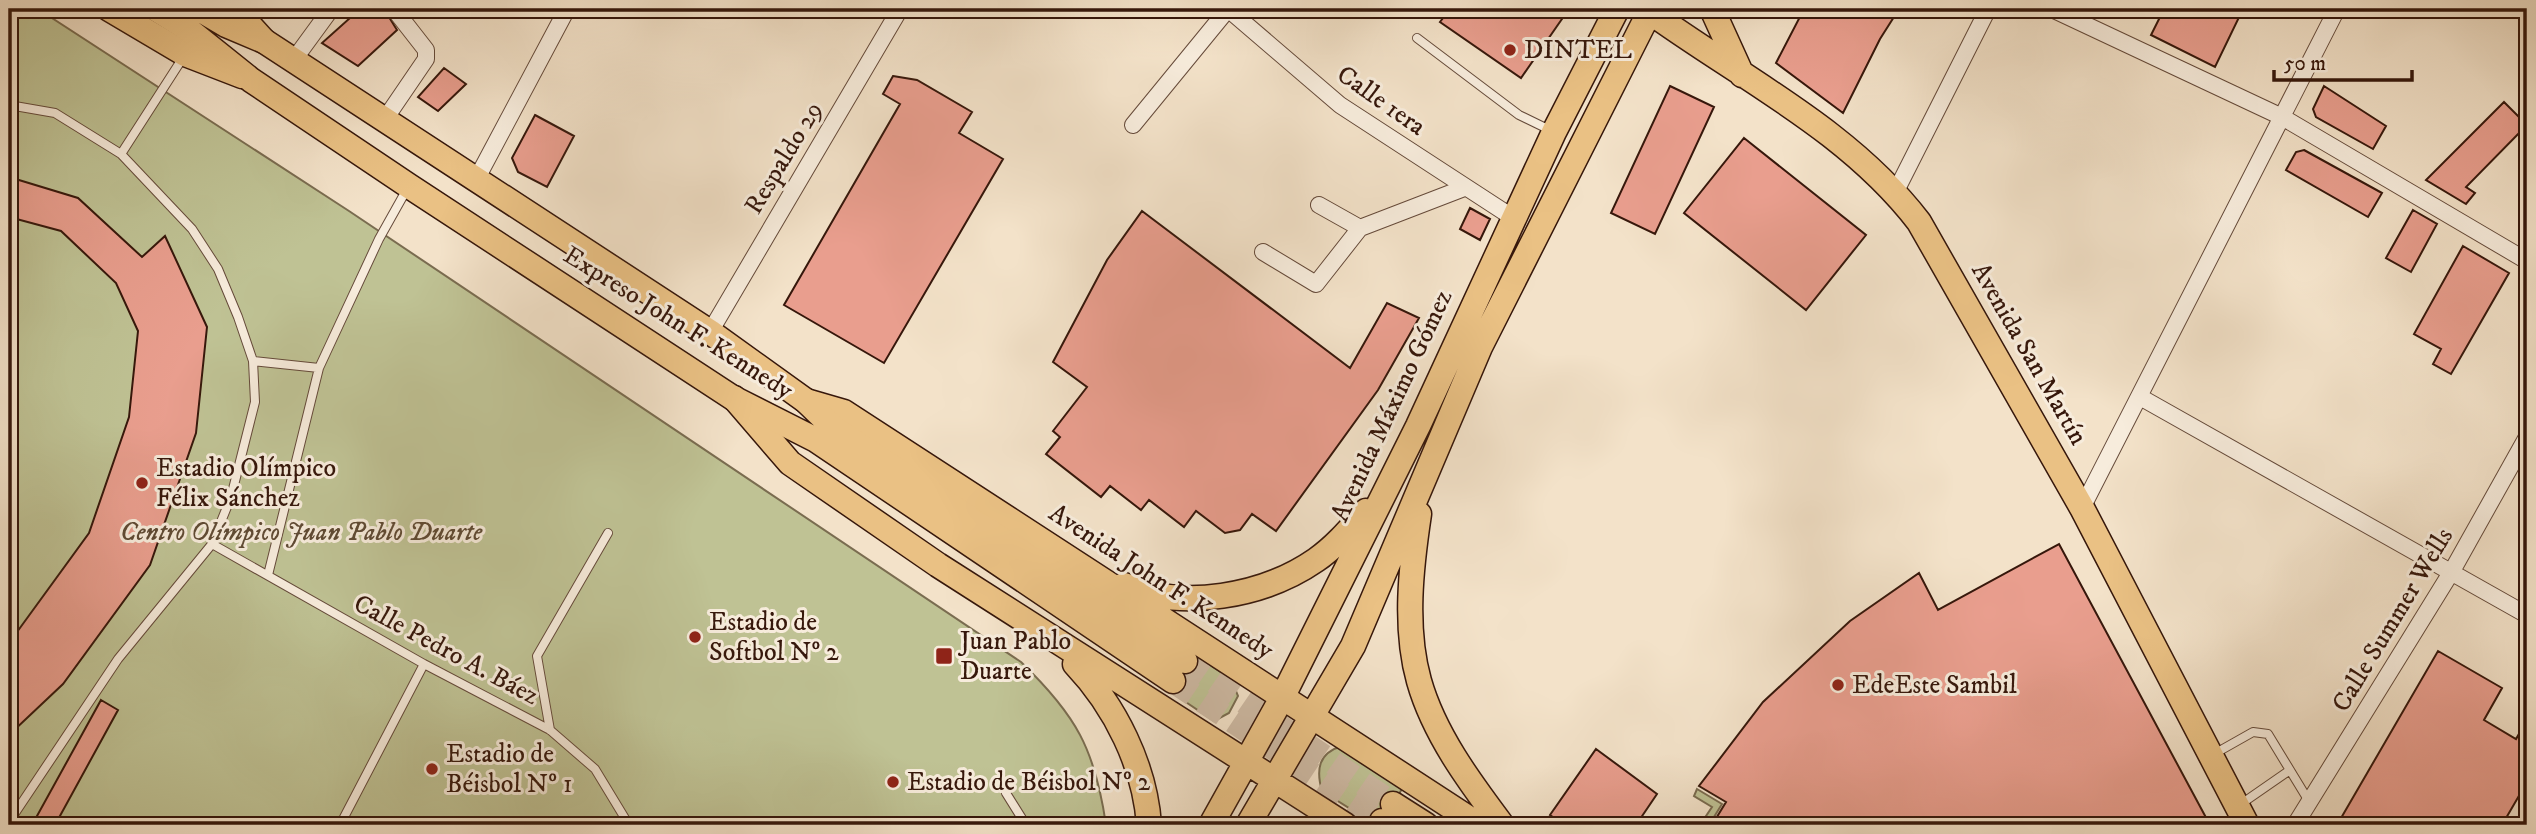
<svg xmlns="http://www.w3.org/2000/svg" width="2536" height="834" font-family="'IM FELL DW Pica',serif">
  <style>
    .green { fill: #bfc294; stroke: #7a6c50; stroke-width: 2 }
    .building { fill: #e99e8e; stroke: #36170b; stroke-width: 2 }
    .lines { fill: none; stroke-linecap: round; stroke-linejoin: round }
    .trunk-tunnel { stroke: #cdb9a3; stroke-width: 24; stroke-dasharray: 24 12; stroke-linecap: butt }
    .service-casing { stroke: #654a3a; stroke-width: 10 }
    .minor-casing { stroke: #654a3a; stroke-width: 18 }
    .primary-casing { stroke: #36170b; stroke-width: 27 }
    .trunk-casing { stroke: #36170b; stroke-width: 27 }
    .service { stroke: #f7ecdc; stroke-width: 8 }
    .minor { stroke: #f7ecdc; stroke-width: 16 }
    .primary { stroke: #eac184; stroke-width: 24 }
    .trunk { stroke: #eac184; stroke-width: 24 }
    .poi-dot { fill: #8f2418; stroke: #f7ecdc; stroke-width: 2.5 }
    .labels { text-anchor: middle; dominant-baseline: central; stroke-width: 6; stroke-linejoin: round; paint-order: stroke }
    .poi-label { font-size: 26px; fill: #36170b; stroke: #f7ecdc; text-anchor: start }
    .street-label { font-size: 26px; fill: #36170b; stroke: #f7ecdc }
    .park-label { font-size: 26px; font-style: italic; fill: #5f4a34; stroke: #f7ecdc }
  </style>
  <rect width="100%" height="100%" fill="#f3e2c9"/>
  <filter id="stains"><feTurbulence type="fractalNoise" baseFrequency=".00286" numOctaves="4"/><feColorMatrix values="0 0 0 0 .2 0 0 0 0 .09 0 0 0 0 .02 0 0 0 .5 -.17"/></filter>
  <radialGradient id="worn" r=".72"><stop offset=".6" stop-color="#630" stop-opacity="0"/><stop offset="1" stop-color="#630" stop-opacity=".3"/></radialGradient>
  <path class="green" d="M 9,9 L 38,9 L 349,211 L 1021,662 C 1076,715 1095,749 1106,825 L 9,825 Z
    M 1195,655 L 1231,679 L 1238,696 L 1229,713 L 1214,721 L 1171,692 Z
    M 1342,746 L 1403,787 L 1381,825 L 1376,825 L 1322,791 C 1316,770 1318,753 1342,746 Z
    M 1697,789 L 1722,804 L 1709,825 L 1700,825 L 1712,807 L 1694,796 Z"/>
  <path class="building" d="M 360,9 L 384,9 L 397,30 L 358,66 L 322,43 Z
    M 1450,9 L 1554,9 L 1564,16 L 1521,78 L 1440,22 Z
    M 1804,9 L 1899,9 L 1880,39 L 1843,113 L 1776,63 Z
    M 2164,9 L 2243,9 L 2215,67 L 2151,35 Z
    M 444,68 L 466,84 L 438,111 L 418,97 Z
    M 893,76 L 917,80 L 972,112 L 959,133 L 1003,159 L 884,363 L 784,305 L 900,104 L 883,94 Z
    M 1670,86 L 1714,107 L 1655,234 L 1611,213 Z
    M 2324,86 L 2386,126 L 2373,149 L 2316,117 L 2313,109 Z
    M 2504,102 L 2527,125 L 2466,187 L 2475,193 L 2466,204 L 2426,180 Z
    M 535,115 L 574,136 L 547,187 L 518,172 L 512,158 Z
    M 1744,138 L 1866,235 L 1806,310 L 1684,213 Z
    M 2304,150 L 2382,193 L 2368,217 L 2286,170 L 2296,152 Z
    M 9,177 L 78,198 L 142,257 L 165,236 L 207,327 L 196,433 L 150,565 L 63,684 L 9,735 L 9,643 L 89,533 L 129,417 L 138,331 L 116,283 L 61,231 L 9,217 Z
    M 1470,208 L 1490,219 L 1480,240 L 1460,229 Z
    M 2413,210 L 2437,224 L 2411,272 L 2386,258 Z
    M 1142,211 L 1350,368 L 1387,303 L 1419,318 L 1378,390 L 1276,531 L 1252,514 L 1240,530 L 1225,533 L 1196,511 L 1184,527 L 1149,500 L 1141,510 L 1110,486 L 1101,497 L 1046,454 L 1060,437 L 1053,431 L 1087,387 L 1053,362 L 1107,260 Z
    M 2463,246 L 2509,273 L 2451,374 L 2433,364 L 2441,349 L 2414,334 Z
    M 2059,544 L 2210,825 L 1712,825 L 1726,802 L 1699,786 L 1763,702 L 1850,621 L 1919,573 L 1938,610 Z
    M 2438,651 L 2502,688 L 2484,720 L 2516,739 L 2527,720 L 2527,782 L 2502,825 L 2337,825 Z
    M 101,700 L 118,710 L 55,825 L 32,825 Z
    M 1596,749 L 1657,794 L 1636,825 L 1564,825 L 1550,815 Z"/>
  <g class="lines">
    <path class="trunk-tunnel" d="M 1185,661 L 1393,804
      M 1173,681 L 1382,821"/>
    <defs>
      <path id="service" d="M 1417,38 L 1519,115 L 1552,131
        M 9,105 L 55,113 L 121,154 L 192,229 L 218,269 L 238,317 L 253,361 L 255,402 L 231,497 L 212,544 L 118,659 L 9,822
        M 121,154 L 184,56
        M 253,361 L 319,368
        M 212,544 L 424,664 L 550,730 L 595,769 L 629,825
        M 268,575 L 319,368 L 379,239 L 407,189
        M 550,730 L 537,656 L 608,533
        M 2214,754 L 2253,732 L 2268,734 L 2310,803
        M 1006,793 L 1026,825
        M 2241,804 L 2290,770
        M 340,825 L 424,664"/>
      <path id="minor" d="M 1228,9 L 1340,105 L 1515,219
        M 2052,9 L 2282,117 L 2527,261
        M 293,61 L 331,9
        M 383,122 L 426,59 L 426,50 L 394,9
        M 1133,125 L 1228,9
        M 476,180 L 567,9
        M 1896,191 L 1988,9
        M 1319,205 L 1360,228
        M 1263,252 L 1316,284 L 1360,228 L 1464,188
        M 710,332 L 900,9
        M 2140,397 L 2527,615
        M 2082,508 L 2337,9
        M 2295,825 L 2452,571 L 2527,437"/>
      <path id="primary" d="M 109,9 L 185,54 L 242,76
        M 230,9 L 243,18 L 264,41
        M 1646,9 C 1739,77 1848,129 1919,222 L 2082,508 L 2247,825
        M 1712,9 L 1742,75
        M 734,398 L 790,463 L 938,565 L 1345,825
        M 806,401 L 844,412 L 1479,825
        M 1419,514 C 1411,567 1404,628 1419,681 C 1434,734 1469,781 1502,825
        M 1124,585 C 1182,611 1264,596 1316,560 C 1335,547 1351,528 1366,511
        M 1075,664 C 1115,706 1145,766 1149,825
        M 1211,825 L 1283,696 L 1418,426 L 1554,132 L 1617,9
        M 1248,825 L 1353,646 L 1480,347 L 1651,9"/>
      <path id="trunk" d="M 156,9 L 185,27 L 251,80 L 409,186 L 733,398 L 816,440 L 1173,681
        M 199,9 L 226,25 L 264,41 L 710,332 L 806,401 L 835,429 L 1185,661
        M 1393,804 L 1426,825
        M 1382,821 L 1388,825"/>
    </defs>
    <use href="#service" class="service-casing"/>
    <use href="#minor" class="minor-casing"/>
    <use href="#primary" class="primary-casing"/>
    <use href="#trunk" class="trunk-casing"/>
    <use href="#service" class="service"/>
    <use href="#minor" class="minor"/>
    <use href="#primary" class="primary"/>
    <use href="#trunk" class="trunk"/>
  </g>
  <g class="poi-dot">
    <circle cx="1510" cy="50" r="7"/>
    <circle cx="142" cy="483" r="7"/>
    <circle cx="695" cy="637" r="7"/>
    <rect x="935" y="647" width="18" height="18" rx="3.5"/>
    <circle cx="1838" cy="685" r="7"/>
    <circle cx="432" cy="769" r="7"/>
    <circle cx="893" cy="782" r="7"/>
  </g>
  <g class="labels">
    <g class="poi-label">
      <text x="1524" y="50">DINTEL</text>
      <text x="156" y="468">Estadio Olímpico<tspan x="156" dy="30">Félix Sánchez</tspan></text>
      <text x="709" y="622">Estadio de<tspan x="709" dy="30">Softbol Nº 2</tspan></text>
      <text x="960" y="641">Juan Pablo<tspan x="960" dy="30">Duarte</tspan></text>
      <text x="1852" y="685">EdeEste Sambil</text>
      <text x="446" y="754">Estadio de<tspan x="446" dy="30">Béisbol Nº 1</tspan></text>
      <text x="907" y="782">Estadio de Béisbol Nº 2</text>
    </g>
    <g class="street-label">
      <text transform="translate(1381 101) rotate(35)">Calle 1era</text>
      <text transform="translate(784 158) rotate(-59)">Respaldo 29</text>
      <text transform="translate(678 323) rotate(32)">Expreso John F. Kennedy</text>
      <text transform="translate(2029 354) rotate(60)">Avenida San Martín</text>
      <text transform="translate(1392 406) rotate(-65)">Avenida Máximo Gómez</text>
      <text transform="translate(1161 582) rotate(33)">Avenida John F. Kennedy</text>
      <text transform="translate(2393 620) rotate(-59)">Calle Summer Wells</text>
      <text transform="translate(446 650) rotate(28)">Calle Pedro A. Báez</text>
    </g>
    <g class="park-label">
      <text x="301" y="532">Centro Olímpico Juan Pablo Duarte</text>
    </g>
  </g>
  <rect width="2536" height="834" fill="none" stroke="#f3e2c9" stroke-width="35"/>
  <rect x="10" y="10" width="2515" height="813" fill="none" stroke="#36170b" stroke-width="3.5"/>
  <rect x="18" y="18" width="2501" height="799" fill="none" stroke="#36170b" stroke-width="2"/>
  <path d="M2274 70v10h138v-10" fill="none" stroke="#36170b" stroke-width="3.5"/>
  <text x="2284" y="70" font-size="21" fill="#36170b" stroke="#f7ecdc" stroke-width="5" paint-order="stroke">50 m</text>
  <rect width="100%" height="100%" filter="url(#stains)"/>
  <rect width="100%" height="100%" fill="url(#worn)"/>
</svg>
